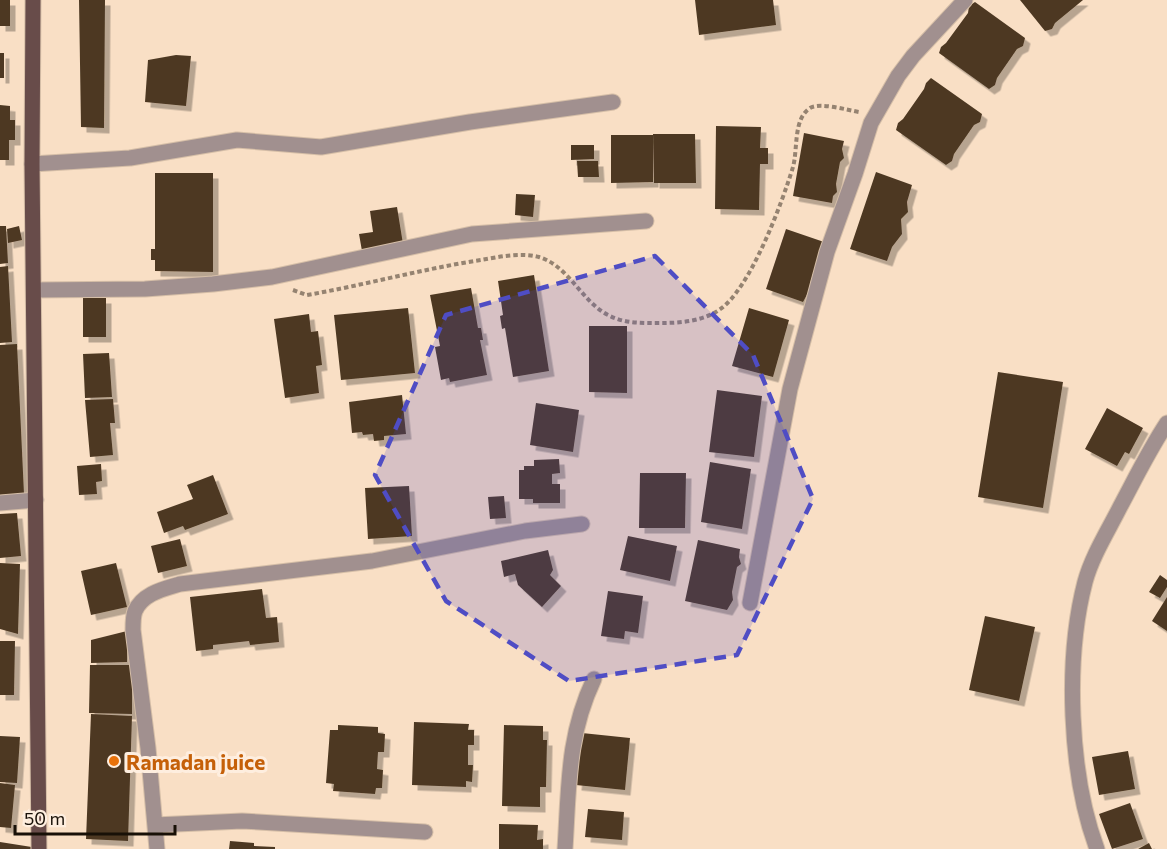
<svg xmlns="http://www.w3.org/2000/svg" width="1167" height="849" font-family="Commissioner,sans-serif">
  <style>
    .building { fill: #4d3923; filter: url(#shadow) }
    .lines { fill: none; stroke-linecap: round; stroke-linejoin: round }
    .minor-casing { stroke: #d5bea7; stroke-width: 17 }
    .major-casing { stroke: #d5bea7; stroke-width: 17 }
    .path { stroke: #958371; stroke-width: 4; stroke-dasharray: 4.5 3; stroke-linecap: butt }
    .minor { stroke: #a1908f; stroke-width: 15 }
    .major { stroke: #684c4a; stroke-width: 15 }
    .marked { fill: #4f4dc4; fill-opacity: 0.2; stroke: #4f4dc4; stroke-width: 4.5; stroke-dasharray: 12 8; stroke-linejoin: round }
    .food-dot { fill: #e8710a; stroke: #feeedf; stroke-width: 2 }
    .labels { text-anchor: middle; dominant-baseline: central; stroke-width: 6; stroke-linejoin: round; paint-order: stroke }
    .food-label { font-size: 21px; font-weight: bold; fill: #c56008; stroke: #feeedf; text-anchor: start }
  </style>
  <defs>
    <filter id="shadow"><feDropShadow dx="5.5" dy="5.5" stdDeviation="0" flood-color="#0004"/></filter>
  </defs>
  <rect width="100%" height="100%" fill="#f9dfc5"/>
  <path class="building" d="M 0,0 L 10,0 L 10,26 L 0,26 Z
    M 79,0 L 105,0 L 104,128 L 81,127 Z
    M 695,0 L 773,0 L 776,25 L 699,35 Z
    M 1020,0 L 1083,0 L 1055,23 L 1052,29 L 1045,31 Z
    M 975,2 L 1025,38 L 1023,46 L 1017,49 L 997,78 L 995,85 L 989,89 L 939,53 L 941,47 L 946,43 L 968,13 L 969,6 Z
    M 0,53 L 4,53 L 4,78 L 0,78 Z
    M 176,55 L 191,56 L 186,106 L 145,102 L 148,60 Z
    M 931,78 L 982,114 L 980,122 L 974,125 L 954,154 L 952,161 L 946,165 L 896,130 L 898,123 L 903,119 L 924,89 L 926,83 Z
    M 0,105 L 10,106 L 10,120 L 15,120 L 15,140 L 9,140 L 9,160 L 0,160 Z
    M 716,126 L 761,127 L 760,148 L 768,148 L 768,164 L 760,164 L 759,210 L 715,209 Z
    M 804,133 L 844,141 L 842,149 L 844,158 L 840,162 L 836,184 L 837,192 L 833,196 L 832,203 L 793,196 Z
    M 653,134 L 695,134 L 696,183 L 654,183 Z
    M 611,135 L 653,135 L 653,182 L 611,183 Z
    M 571,145 L 594,145 L 594,159 L 571,160 Z
    M 577,161 L 598,161 L 599,177 L 578,177 Z
    M 876,172 L 912,185 L 907,202 L 908,212 L 901,219 L 902,234 L 892,247 L 887,261 L 850,249 Z
    M 155,173 L 213,173 L 213,272 L 155,271 L 155,260 L 151,260 L 151,249 L 155,249 Z
    M 516,194 L 535,195 L 533,217 L 515,215 Z
    M 397,207 L 403,244 L 362,251 L 359,234 L 373,232 L 370,211 Z
    M 0,226 L 6,226 L 8,263 L 0,264 Z
    M 19,226 L 22,240 L 8,243 L 7,229 Z
    M 786,229 L 824,242 L 810,283 L 811,287 L 803,302 L 766,289 Z
    M 8,266 L 12,342 L 0,343 L 0,267 Z
    M 534,275 L 549,371 L 513,377 L 505,328 L 502,329 L 500,316 L 503,315 L 498,281 Z
    M 471,288 L 478,328 L 481,328 L 483,340 L 480,340 L 487,375 L 450,382 L 449,378 L 441,380 L 435,347 L 440,346 L 430,295 Z
    M 83,298 L 106,298 L 106,337 L 83,337 Z
    M 408,308 L 415,373 L 341,380 L 334,315 Z
    M 749,308 L 789,320 L 773,377 L 732,366 Z
    M 309,314 L 311,332 L 318,331 L 322,365 L 316,366 L 319,393 L 285,398 L 274,319 Z
    M 589,326 L 627,326 L 627,393 L 589,392 Z
    M 17,344 L 24,494 L 0,495 L 0,345 Z
    M 109,353 L 112,397 L 85,398 L 83,354 Z
    M 998,372 L 1063,382 L 1043,508 L 978,497 Z
    M 717,390 L 762,396 L 754,457 L 709,452 Z
    M 402,395 L 406,434 L 384,436 L 384,440 L 374,441 L 373,434 L 363,435 L 362,432 L 352,433 L 349,402 Z
    M 113,399 L 115,423 L 110,423 L 113,455 L 90,457 L 85,400 Z
    M 536,403 L 579,410 L 573,452 L 530,445 Z
    M 1107,408 L 1143,428 L 1129,454 L 1125,452 L 1117,466 L 1085,449 Z
    M 559,459 L 560,473 L 552,474 L 552,484 L 560,484 L 560,503 L 533,503 L 533,499 L 519,499 L 519,470 L 524,470 L 524,466 L 534,466 L 534,460 Z
    M 710,462 L 751,469 L 742,529 L 701,522 Z
    M 101,464 L 102,481 L 96,482 L 97,494 L 79,495 L 77,466 Z
    M 640,473 L 686,473 L 685,528 L 639,528 Z
    M 213,475 L 228,514 L 185,530 L 183,526 L 164,533 L 157,512 L 193,499 L 187,485 Z
    M 409,486 L 412,536 L 368,539 L 365,488 Z
    M 504,496 L 506,518 L 490,519 L 488,497 Z
    M 17,513 L 21,556 L 0,558 L 0,514 Z
    M 628,536 L 677,546 L 670,581 L 620,570 Z
    M 180,539 L 187,566 L 158,573 L 151,546 Z
    M 698,540 L 740,549 L 739,557 L 741,564 L 737,567 L 732,592 L 733,600 L 727,610 L 685,601 Z
    M 548,550 L 553,570 L 550,575 L 561,586 L 542,607 L 518,585 L 515,574 L 504,577 L 501,561 Z
    M 0,563 L 20,564 L 18,634 L 0,629 Z
    M 116,563 L 127,607 L 91,615 L 81,571 Z
    M 1160,575 L 1167,580 L 1167,587 L 1160,598 L 1149,592 Z
    M 262,589 L 266,618 L 277,617 L 279,642 L 250,645 L 249,641 L 213,645 L 213,649 L 196,651 L 190,597 Z
    M 608,591 L 643,596 L 638,633 L 625,631 L 624,639 L 601,636 Z
    M 1167,597 L 1167,631 L 1152,621 Z
    M 985,616 L 1035,627 L 1019,701 L 969,690 Z
    M 127,631 L 127,662 L 91,663 L 91,640 Z
    M 0,641 L 15,641 L 14,695 L 0,695 Z
    M 90,665 L 132,665 L 132,714 L 89,713 Z
    M 91,714 L 132,716 L 128,841 L 86,839 Z
    M 414,722 L 469,724 L 468,730 L 474,730 L 474,745 L 468,745 L 468,765 L 473,765 L 472,782 L 466,781 L 466,787 L 412,785 Z
    M 338,725 L 378,727 L 378,733 L 385,734 L 384,752 L 378,752 L 377,769 L 383,770 L 382,788 L 376,788 L 375,794 L 333,791 L 334,784 L 326,783 L 330,730 L 338,730 Z
    M 504,725 L 543,726 L 543,740 L 547,740 L 546,787 L 540,787 L 540,807 L 502,806 Z
    M 582,733 L 630,738 L 625,790 L 576,785 Z
    M 0,736 L 20,737 L 17,783 L 0,782 Z
    M 1128,751 L 1135,789 L 1099,795 L 1092,757 Z
    M 0,783 L 15,785 L 11,828 L 0,827 Z
    M 1130,803 L 1143,839 L 1112,849 L 1099,814 Z
    M 588,809 L 624,812 L 622,840 L 585,837 Z
    M 499,824 L 538,825 L 537,840 L 543,839 L 543,849 L 499,849 Z
    M 230,841 L 254,843 L 254,846 L 275,847 L 275,849 L 229,849 Z
    M 0,842 L 38,848 L 38,849 L 0,849 Z
    M 1149,843 L 1152,849 L 1138,849 Z"/>
  <g class="lines">
    <defs>
      <path id="minor" d="M 32,164 L 130,158 L 237,140 L 321,147 L 470,122 L 613,102
        M 34,290 L 145,289 L 213,284 L 272,277 L 472,234 L 646,221
        M 0,503 L 36,500
        M 750,603 L 790,389 L 827,252 L 855,174 L 871,123 L 898,76 L 913,56 L 965,0
        M 155,825 L 242,821 L 425,832
        M 157,849 L 148,748 L 133,630 C 133,624 133,616 135,611 C 143,593 164,589 180,584 L 372,561 L 525,531 L 582,524
        M 565,849 C 569,787 567,736 594,679
        M 1097,849 C 1069,774 1065,659 1085,582 C 1092,556 1108,531 1120,507 C 1135,479 1149,450 1167,423"/>
      <path id="major" d="M 33,0 L 32,164 L 39,849"/>
    </defs>
    <use href="#minor" class="minor-casing"/>
    <use href="#major" class="major-casing"/>
    <path class="path" d="M 293,290 L 307,295 C 365,285 422,269 481,260 C 499,257 520,252 539,257 C 569,266 582,302 608,315 C 625,324 643,323 662,323 C 680,323 703,321 719,310 C 750,290 782,203 793,167 C 798,149 793,119 810,108 C 820,102 847,110 859,112"/>
    <use href="#minor" class="minor"/>
    <use href="#major" class="major"/>
  </g>
  <path class="marked" d="M 655,256 L 753,355 L 813,499 L 737,655 L 569,681 L 446,601 L 375,475 L 446,315 Z"/>
  <circle class="food-dot" cx="114" cy="761" r="6"/>
  <g class="labels">
    <g class="food-label">
      <text x="126" y="761">Ramadan juice</text>
    </g>
  </g>
  <path d="M15 825v9h160v-9" fill="none" stroke="#181007" stroke-width="3"/>
  <text x="24" y="825" font-size="18" fill="#181007" stroke="#feeedf" stroke-width="4.5" paint-order="stroke">50 m</text>
</svg>
